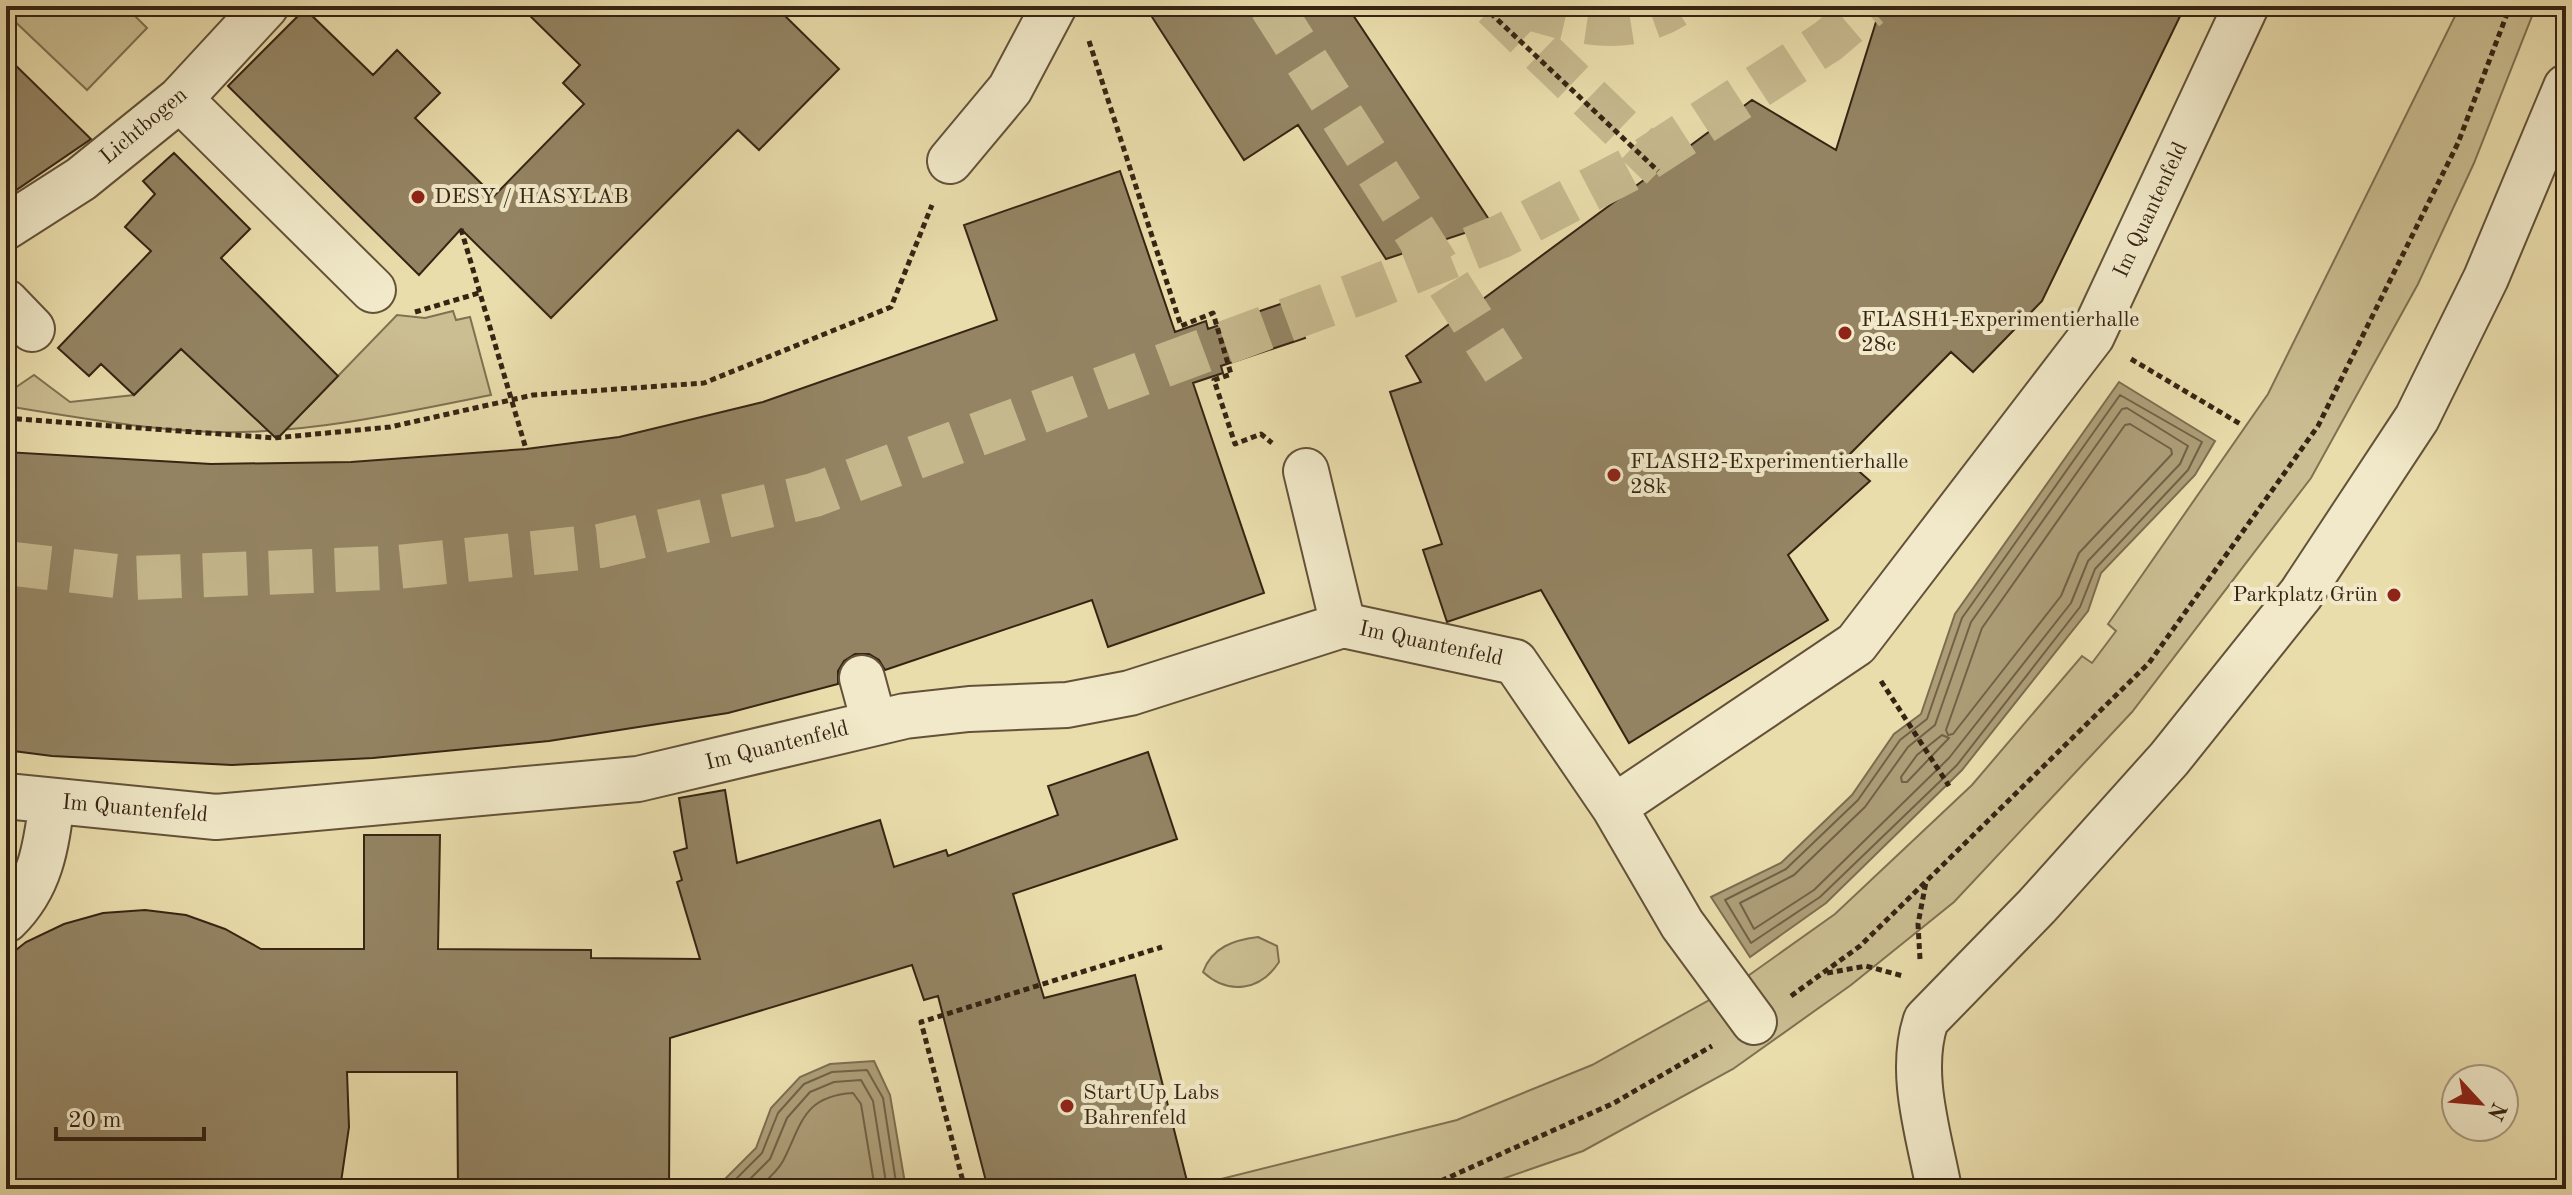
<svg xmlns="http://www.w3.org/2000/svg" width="2572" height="1195" font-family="'Old Standard TT',serif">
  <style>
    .green { fill: #cbbe92; stroke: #807152; stroke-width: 2 }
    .water { fill: #ad9e78; stroke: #7d6d50; stroke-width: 2 }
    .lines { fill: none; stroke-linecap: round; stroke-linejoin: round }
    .shore { stroke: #726146; stroke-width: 2 }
    .building { fill: #948463; stroke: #362413; stroke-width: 2 }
    .minor-tunnel { stroke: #c6b88d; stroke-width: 44; stroke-dasharray: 44 22; stroke-linecap: butt }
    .minor-casing { stroke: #635239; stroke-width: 48 }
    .path { stroke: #362413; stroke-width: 5; stroke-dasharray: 6 4; stroke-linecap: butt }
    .minor { stroke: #f1e9c9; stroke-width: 44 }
    .path-bridge { stroke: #362413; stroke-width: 5; stroke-dasharray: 6 4; stroke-linecap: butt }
    .poi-dot { fill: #8f2418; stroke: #f1e9c9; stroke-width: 3 }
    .labels { text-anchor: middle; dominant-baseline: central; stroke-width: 8; stroke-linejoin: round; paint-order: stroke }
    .street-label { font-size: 22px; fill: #362413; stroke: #f1e9c9 }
    .poi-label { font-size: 22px; fill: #362413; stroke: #f1e9c9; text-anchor: start }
  </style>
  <rect width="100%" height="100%" fill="#eaddac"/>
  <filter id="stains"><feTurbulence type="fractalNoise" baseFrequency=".0025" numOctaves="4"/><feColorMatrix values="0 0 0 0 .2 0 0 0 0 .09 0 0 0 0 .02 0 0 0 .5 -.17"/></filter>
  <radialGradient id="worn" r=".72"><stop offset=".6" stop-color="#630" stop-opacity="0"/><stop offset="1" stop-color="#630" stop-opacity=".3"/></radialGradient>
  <path class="green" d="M 6,6 L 125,6 L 147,28 L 87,90 L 6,13 Z
    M 2465,6 L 2536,6 L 2474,163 L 2418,284 L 2311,478 L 2132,712 L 1954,902 L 1851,985 L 1733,1069 L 1583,1151 L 1473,1189 L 1210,1189 L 1209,1182 L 1457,1120 L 1592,1065 L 1731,988 L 1835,914 L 1972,785 L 2082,656 L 2092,663 L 2116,631 L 2108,624 L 2268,394 L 2456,14 Z
    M 453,311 L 456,320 L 470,317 L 491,395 C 409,411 327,430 243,432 C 170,434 79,418 6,406 L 6,394 L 34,375 L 70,402 L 134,395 L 181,349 L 307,408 L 397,315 L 425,318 Z
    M 1258,937 L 1277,946 L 1279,962 C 1261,990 1229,996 1203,972 C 1212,947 1234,940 1258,937 Z"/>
  <path class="water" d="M 2119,382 L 2215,441 L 2195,475 L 2101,573 L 2088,611 L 1962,770 L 1826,903 L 1750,957 L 1711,897 L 1781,863 L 1852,795 L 1894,734 L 1921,714 L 1955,614 Z
    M 874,1061 L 890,1095 L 906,1189 L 715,1189 L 756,1148 L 771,1108 L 800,1077 L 830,1064 Z"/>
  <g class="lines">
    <path class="shore" d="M 2120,395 L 2202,442 L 2188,470 L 2095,569 L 2080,607 L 1957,765 L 1820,897 L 1751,943 L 1725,900 L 1786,869 L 1858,800 L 1900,740 L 1927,719 L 1962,618 Z
      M 2127,408 L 2188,446 L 2180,464 L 2088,561 L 2071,603 L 1949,758 L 1814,890 L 1754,929 L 1740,903 L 1794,875 L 1865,807 L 1908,747 L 1935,725 L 1971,622 L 2122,409 Z
      M 2130,424 L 2171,449 L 2172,454 L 2079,553 L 2061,596 L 1953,734 L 1948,735 L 1946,730 L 1982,628 L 2125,425 Z
      M 1942,735 L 1949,738 L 1907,782 L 1902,782 L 1901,777 L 1917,755 Z
      M 726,1189 L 762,1153 L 778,1113 L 804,1084 L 832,1072 L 867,1070 L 883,1098 L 897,1189
      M 740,1189 L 770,1159 L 787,1118 L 810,1092 L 834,1082 L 861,1080 L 873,1101 L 887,1189
      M 757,1189 C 766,1181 777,1172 783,1161 C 802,1124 803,1096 853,1093 L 861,1104 L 875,1189"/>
  </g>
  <path class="building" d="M 520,6 L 775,6 L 839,69 L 759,150 L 738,130 L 551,318 L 461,229 L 419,275 L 228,86 L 305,9 L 373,75 L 397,50 L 440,93 L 415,118 L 494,196 L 584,104 L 563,83 L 580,65 Z
    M 1145,6 L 1347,6 L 1492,224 L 1386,259 L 1298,125 L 1244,160 Z
    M 1881,6 L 2185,6 L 2042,301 L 1973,372 L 1951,352 L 1845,459 L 1870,481 L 1788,555 L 1828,620 L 1629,743 L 1541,590 L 1447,622 L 1423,550 L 1442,544 L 1390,392 L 1421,382 L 1406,356 L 1752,100 L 1836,150 Z
    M 6,56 L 91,139 L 6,197 Z
    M 174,153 L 250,229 L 221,258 L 338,376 L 277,439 L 181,349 L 134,395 L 101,364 L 89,376 L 58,348 L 151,251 L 125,227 L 155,194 L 143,181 Z
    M 1120,171 L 1175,332 L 1206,321 L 1208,329 L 1292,300 L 1305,338 L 1221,366 L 1223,373 L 1193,383 L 1264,593 L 1108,647 L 1092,600 L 885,670 L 879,660 L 869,654 L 855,654 L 844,661 L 838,671 L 838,684 L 728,713 L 549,741 L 373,758 L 232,765 L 52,756 L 6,750 L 6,452 L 211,464 L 351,462 L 526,449 L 619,437 L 763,402 L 997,320 L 964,225 Z
    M 1148,752 L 1177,839 L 1013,894 L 1044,998 L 1135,975 L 1189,1189 L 988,1189 L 938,996 L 924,1000 L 912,965 L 670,1038 L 669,1189 L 458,1189 L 457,1072 L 347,1072 L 349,1127 L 340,1189 L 6,1189 L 6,958 L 26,942 L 64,924 L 103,913 L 145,910 L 186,915 L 225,929 L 261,949 L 364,949 L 364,835 L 440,835 L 438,949 L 591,950 L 591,958 L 700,959 L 677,882 L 682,880 L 674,852 L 687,848 L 679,798 L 725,790 L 737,863 L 880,820 L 894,867 L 946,850 L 948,856 L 1058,815 L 1048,786 Z"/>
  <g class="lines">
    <path class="minor-tunnel" d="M 1271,6 L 1504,370
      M 1494,6 L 1662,168
      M 1523,6 C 1575,22 1625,37 1675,6
      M 6,563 L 133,578 L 388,568 L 600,546 L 814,495 L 1365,291 L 1502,236 L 1634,167 L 1828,41 L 1869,6"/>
    <defs>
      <path id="minor" d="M 180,99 L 373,290
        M 950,161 L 1010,89 L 1054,6
        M 6,227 L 81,179 L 180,99 L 266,6
        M 6,302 L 32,329
        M 1306,471 L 1343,625
        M 862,678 L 874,722
        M 6,796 L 216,817 L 638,779 L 905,716 L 969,709 L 1067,705 L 1130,693 L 1343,625 L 1515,662 L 1614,807 L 1856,644 L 2092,336 L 2246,6
        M 1614,807 L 1682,924 L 1754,1022
        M 6,920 C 41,886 46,847 52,801
        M 1939,1189 C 1929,1135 1908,1073 1926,1020 L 2037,906 L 2169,759 L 2301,594 L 2417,418 L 2486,278 L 2566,87"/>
    </defs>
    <use href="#minor" class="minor-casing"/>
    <path class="path" d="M 1483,6 L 1658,171
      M 1089,41 L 1181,326 L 1213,313 L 1231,374 L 1214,380 L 1235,444 L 1261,434 L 1272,443
      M 415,312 L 479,293
      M 2131,359 L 2242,425
      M 6,418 L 274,438 L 390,427 L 533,395 L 704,383 L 891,307 L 932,205
      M 1881,681 L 1949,786
      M 1920,959 L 1918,924 L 1926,882
      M 1827,973 L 1866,966 L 1903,976
      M 1791,996 L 1860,946 L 2149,663 L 2318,426 L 2458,143 L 2510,6
      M 965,1189 L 921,1022 L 1162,947
      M 1423,1189 L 1614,1103 L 1712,1046"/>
    <use href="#minor" class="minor"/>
    <path class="path-bridge" d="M 461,229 L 526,449"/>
  </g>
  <g class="poi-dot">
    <circle cx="418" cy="197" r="8"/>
    <circle cx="1845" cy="333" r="8"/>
    <circle cx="1614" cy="475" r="8"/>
    <circle cx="2394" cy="595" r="8"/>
    <circle cx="1067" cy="1106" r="8"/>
  </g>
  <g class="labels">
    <g class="street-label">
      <text transform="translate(144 126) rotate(-40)">Lichtbogen</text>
      <text transform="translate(2151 210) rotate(-65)">Im Quantenfeld</text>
      <text transform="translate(1431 644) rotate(12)">Im Quantenfeld</text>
      <text transform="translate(777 746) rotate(-14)">Im Quantenfeld</text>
      <text transform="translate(135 809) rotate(5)">Im Quantenfeld</text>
    </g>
    <g class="poi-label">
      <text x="434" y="197">DESY / HASYLAB</text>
      <text x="1861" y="320">FLASH1-Experimentierhalle<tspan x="1861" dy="25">28c</tspan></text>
      <text x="1630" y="462">FLASH2-Experimentierhalle<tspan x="1630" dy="25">28k</tspan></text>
      <text x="2378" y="595" text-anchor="end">Parkplatz Grün</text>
      <text x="1083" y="1093">Start Up Labs<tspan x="1083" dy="25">Bahrenfeld</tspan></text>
    </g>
  </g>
  <rect width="2572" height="1195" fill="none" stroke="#eaddac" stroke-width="32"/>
  <rect x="8" y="8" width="2556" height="1179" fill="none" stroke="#362413" stroke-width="4"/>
  <rect x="16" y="16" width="2540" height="1163" fill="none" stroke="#362413" stroke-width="2"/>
  <g transform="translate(2480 1103) rotate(116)"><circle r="38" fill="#f1e9c9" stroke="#a69a80" stroke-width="2"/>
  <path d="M0-6L14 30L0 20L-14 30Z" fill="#8f2418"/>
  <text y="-12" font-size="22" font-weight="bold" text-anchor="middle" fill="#362413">N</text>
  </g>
  <path d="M56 1127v12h148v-12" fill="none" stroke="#362413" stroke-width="4"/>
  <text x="68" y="1127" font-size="24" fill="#362413" stroke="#f1e9c9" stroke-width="6" paint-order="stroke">20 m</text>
  <rect width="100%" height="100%" filter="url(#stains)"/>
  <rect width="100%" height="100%" fill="url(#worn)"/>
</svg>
